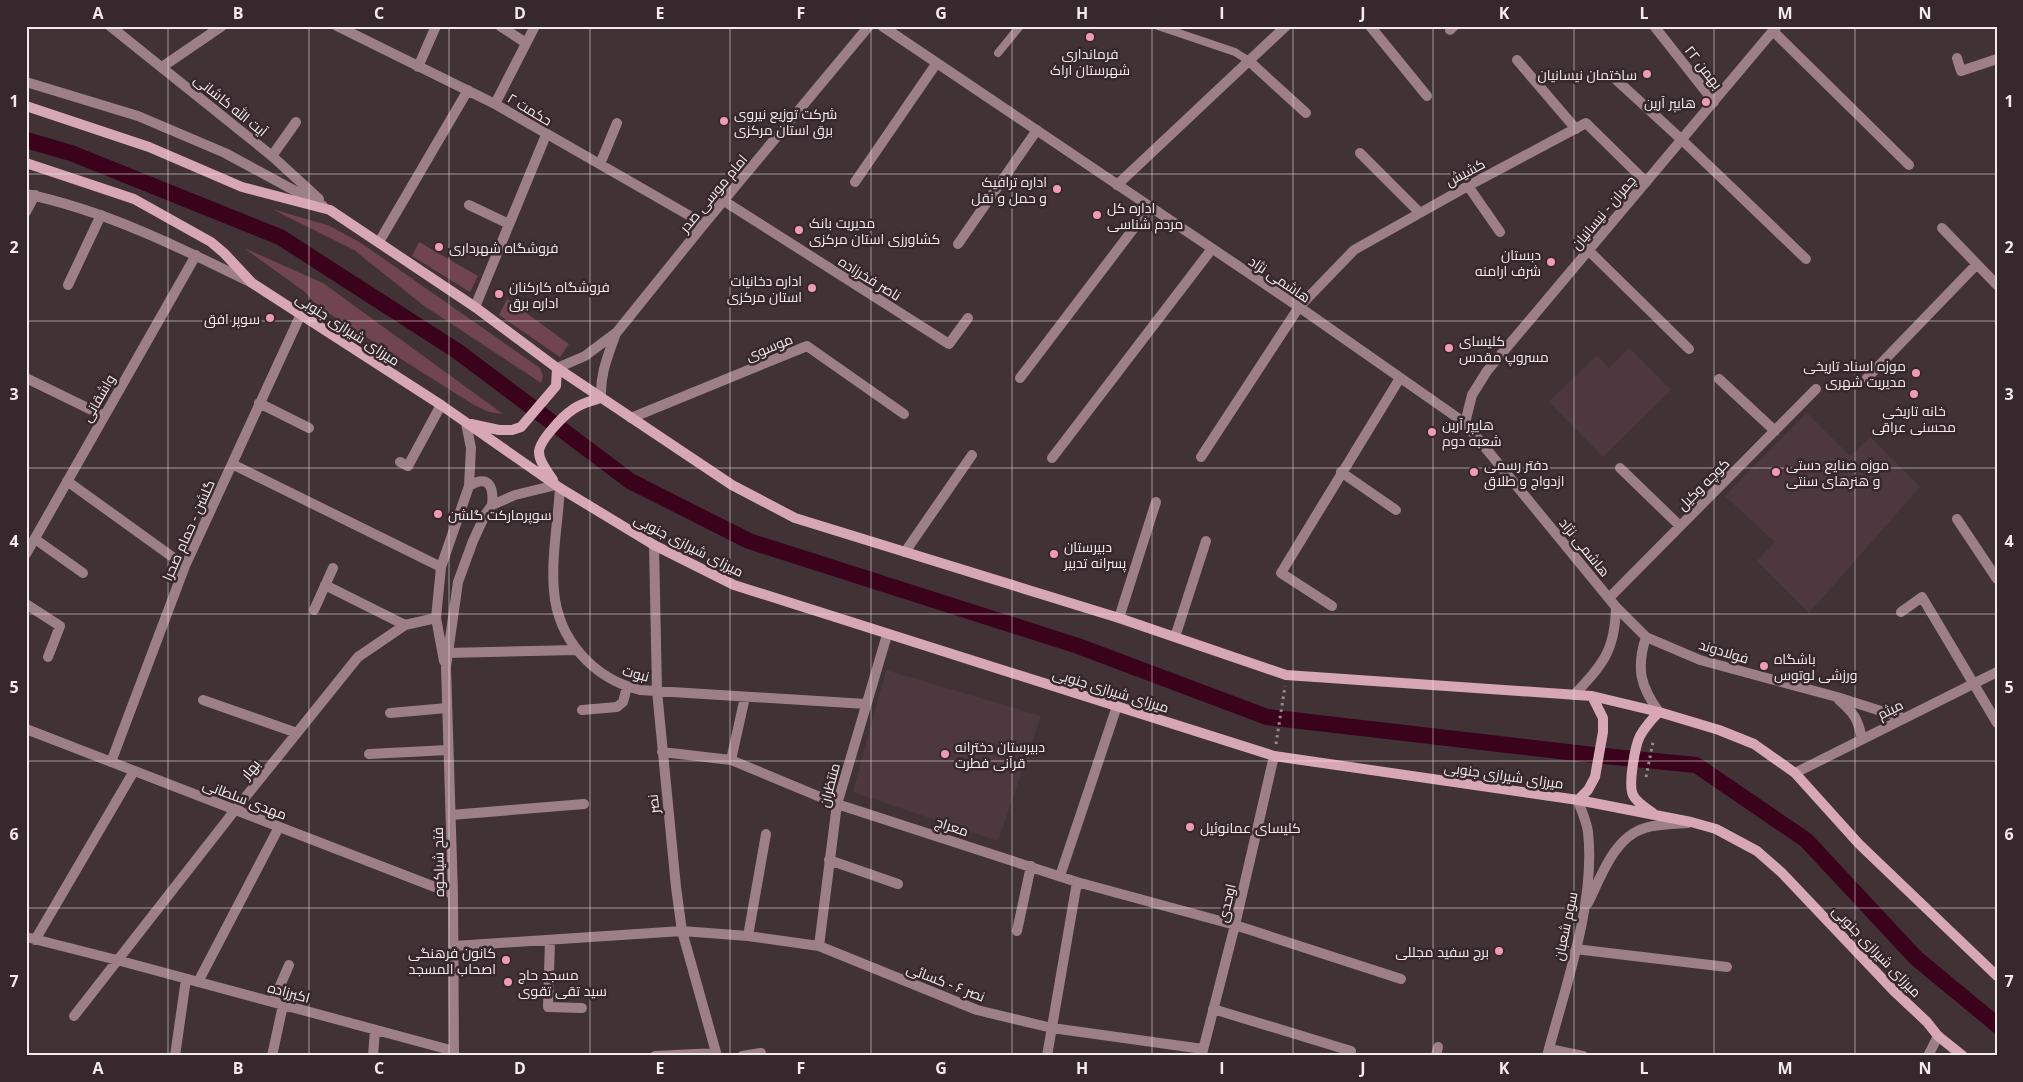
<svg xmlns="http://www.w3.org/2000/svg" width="2023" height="1082" font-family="'Open Sans',Cairo,sans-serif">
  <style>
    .built { fill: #4e383f }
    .green { fill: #714452 }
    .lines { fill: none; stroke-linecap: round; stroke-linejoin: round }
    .canal { stroke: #3a031b; stroke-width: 16 }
    .path { stroke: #978b8e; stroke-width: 3; stroke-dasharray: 2.5 4; stroke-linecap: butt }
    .service { stroke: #9d7f88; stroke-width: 8 }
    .minor { stroke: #9d7f88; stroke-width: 10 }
    .tertiary { stroke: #9d7f88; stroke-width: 10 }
    .secondary { stroke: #d7a7b5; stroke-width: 10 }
    .grid { fill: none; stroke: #f4ebed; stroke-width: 1; stroke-opacity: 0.55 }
    .poi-dot { fill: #f09ab5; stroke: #36282c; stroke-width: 2 }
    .labels { text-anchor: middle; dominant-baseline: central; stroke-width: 5; stroke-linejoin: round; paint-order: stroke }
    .poi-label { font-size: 14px; fill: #f4ebed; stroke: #36282c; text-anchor: start }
    .street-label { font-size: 14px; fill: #f4ebed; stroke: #36282c }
    .neatline { fill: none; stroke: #f4ebed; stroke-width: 2 }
    .grid-label { font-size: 16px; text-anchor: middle; font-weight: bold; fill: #f4ebed }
  </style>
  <rect width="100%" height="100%" fill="#413236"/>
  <path class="built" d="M 1629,348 L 1671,390 L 1603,457 L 1549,402 L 1597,355 L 1609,368 Z
    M 1807,413 L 1850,456 L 1870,437 L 1920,487 L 1809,613 L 1757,561 L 1775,542 L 1725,496 Z
    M 886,670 L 1041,716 L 998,841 L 853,792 Z"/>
  <path class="green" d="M 272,209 L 330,226 L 361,243 L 540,368 L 543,376 L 541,383 L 423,305 L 354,250 Z
    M 419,242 L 478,276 L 470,292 L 412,256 Z
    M 244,248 L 323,283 L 503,414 L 489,412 L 474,405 L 317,306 L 305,292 Z
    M 507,299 L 569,344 L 560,357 L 499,315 Z"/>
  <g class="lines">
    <path class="canal" d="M 26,140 L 71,153 L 280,237 L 457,351 L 630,481 L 749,541 L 1078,646 L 1267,717 L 1594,755 L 1696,765 L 1806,840 L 1916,958 L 1997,1025"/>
    <path class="path" d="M 1276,744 L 1285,686
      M 1646,777 L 1653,742"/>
    <path class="service" d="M 1158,26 L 1235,52 L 1249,61
      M 998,53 L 1020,26"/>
    <path class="minor" d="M 337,26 L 495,104 L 704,224
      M 500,26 L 526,43
      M 1370,26 L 1427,96
      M 1450,30 L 1454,26
      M 1774,32 L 1909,165
      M 1957,58 L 1961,71 L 1997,59
      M 1517,60 L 1576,129
      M 1249,61 L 1306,113
      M 162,67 L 222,26
      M 418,67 L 436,26
      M 1611,75 L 1682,140 L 1806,259
      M 495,104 L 535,26
      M 1360,153 L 1420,213
      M 272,156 L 296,122
      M 600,164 L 617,123
      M 855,182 L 936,64
      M 1117,185 L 1286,26
      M 1468,186 L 1500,232
      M 724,201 L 949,344 L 968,318
      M 469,205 L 509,224
      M 26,212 L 35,195
      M 1942,228 L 1997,285
      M 379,242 L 468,90
      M 958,244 L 1037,130
      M 1589,251 L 1689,349
      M 68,285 L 101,215
      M 475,307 L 546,135
      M 26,378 L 104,416
      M 1020,378 L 1150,207
      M 1867,378 L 1977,264
      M 1719,379 L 1775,431
      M 259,403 L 309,428
      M 631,418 L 807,346 L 904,414
      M 1201,457 L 1299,307 L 1354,250 L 1468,186 L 1586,123 L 1646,182
      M 1052,458 L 1211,250
      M 400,462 L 408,466 L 441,405
      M 232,464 L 441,567
      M 1620,468 L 1680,526
      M 1341,472 L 1396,510
      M 67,481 L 185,566
      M 560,488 C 558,522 551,558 554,591 C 558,640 594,679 640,690 L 866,704
      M 1957,519 L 1997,579
      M 35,539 L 83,573
      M 654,545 L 657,691 L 676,887 L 682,931 L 717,1056
      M 905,552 L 972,455
      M 26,554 L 196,255
      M 325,585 L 405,625
      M 1609,598 L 1816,389
      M 26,604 L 60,626 L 48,657
      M 1332,606 L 1281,573 L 1400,378
      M 314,610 L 333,568
      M 1901,612 L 1922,597 L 1997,723
      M 1119,618 L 1156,502
      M 1175,637 L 1206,541
      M 447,653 L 577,650
      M 203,700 L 297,733
      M 582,710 L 617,707 L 623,702 L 627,687
      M 390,713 L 447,708
      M 662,752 L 731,760 L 837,804 L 1077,882 L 1235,925 L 1401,979
      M 369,754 L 448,750
      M 731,760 L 745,697
      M 111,762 L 185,566 L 301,314
      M 451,815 L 584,804
      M 829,860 L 898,884
      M 1060,876 L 1117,706
      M 1017,931 L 1031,866
      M 748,936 L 766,834
      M 26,937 L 117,960 L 454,1051
      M 35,940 L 134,771
      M 550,940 L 548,1007 L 582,1008
      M 454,946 L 682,931 L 748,936 L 819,946 L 977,1010 L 1052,1028 L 1203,1049
      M 819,946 L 837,804 L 887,635
      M 1575,949 L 1727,967
      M 198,982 L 279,827
      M 273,1002 L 289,965
      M 1213,1009 L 1351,1051
      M 74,1016 L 235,810 L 358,657 L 405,625 L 436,618
      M 1549,1049 L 1583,1056
      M 1202,1054 L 1235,925 L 1274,756
      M 175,1056 L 186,979
      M 272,1056 L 283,1005
      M 373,1056 L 375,1030
      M 655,1056 L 716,1053
      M 742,1056 L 761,1053 L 762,1056
      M 1047,1056 L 1077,882
      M 1436,1056 L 1438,1047
      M 1928,1056 L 1938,1036"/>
    <path class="tertiary" d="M 110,26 L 272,156 L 319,199
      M 882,26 L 1299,307 L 1465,423 L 1616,607 L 1646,637 L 1700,660 L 1837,697 L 1903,718
      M 1654,26 L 1714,102
      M 26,82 L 138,116 L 225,153 L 323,206
      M 26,194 C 104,210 179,247 250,282
      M 557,368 L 585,356 L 617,332 L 704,224 L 869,26
      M 601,398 C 600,373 608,356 616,333
      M 1465,423 L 1472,395 L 1487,371 L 1777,26
      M 469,486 C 489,474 494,487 492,505
      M 1646,637 C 1636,668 1640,686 1659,712
      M 444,661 L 436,618 L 441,567 L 469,486 L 471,448 L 466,423
      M 1574,695 C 1603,664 1615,651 1616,607
      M 1839,700 C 1854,713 1858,719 1862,739
      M 26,729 L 453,894
      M 1795,773 L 1997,672
      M 1588,903 C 1601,877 1614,837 1645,828 C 1658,824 1674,824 1688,823
      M 454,1056 L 453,894 L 446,667 L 458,582 L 473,541 L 485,515 L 492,505 L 515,495 L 556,485
      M 1547,1056 C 1565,988 1596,902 1588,832 C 1587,822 1581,810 1578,800"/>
    <path class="secondary" d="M 26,106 L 149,147 L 242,187 L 330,210 L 475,307 L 557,368 L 732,485 L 795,518 L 1119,618 L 1286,675 L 1592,696 L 1659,712 L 1719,730 L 1754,744 L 1795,773 L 1859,844 L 1997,976
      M 26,163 L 134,199 L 211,242 L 224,253 L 252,283 L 441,405 L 560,488 L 654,545 L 734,585 L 1274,756 L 1578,800 L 1691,822 L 1716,829 L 1757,851 L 1781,872 L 1894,991 L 1927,1022 L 1938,1036 L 1963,1056
      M 471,424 L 499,430 L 512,430 L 521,427 L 556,386 L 557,368
      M 553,480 C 548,472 539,462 539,452 C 539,441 563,416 572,410 C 581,403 591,401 601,398
      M 1578,800 L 1588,790 L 1595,777 L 1603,732 L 1603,718 L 1592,696
      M 1653,813 C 1646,808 1637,803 1633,795 C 1628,785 1635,746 1640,736 C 1645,727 1652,719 1659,712"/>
  </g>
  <path class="grid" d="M 168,26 L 168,1056M 309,26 L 309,1056M 449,26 L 449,1056M 590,26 L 590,1056M 730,26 L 730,1056M 871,26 L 871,1056M 1012,26 L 1012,1056M 1152,26 L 1152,1056M 1293,26 L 1293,1056M 1433,26 L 1433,1056M 1574,26 L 1574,1056M 1714,26 L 1714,1056M 1855,26 L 1855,1056M 26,174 L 1997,174M 26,321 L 1997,321M 26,468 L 1997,468M 26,614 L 1997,614M 26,761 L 1997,761M 26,908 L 1997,908"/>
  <g class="poi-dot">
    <circle cx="1090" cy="37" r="5"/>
    <circle cx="1647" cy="74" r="5"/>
    <circle cx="1706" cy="102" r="5"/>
    <circle cx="724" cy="121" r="5"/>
    <circle cx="1057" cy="189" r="5"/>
    <circle cx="1097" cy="215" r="5"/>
    <circle cx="799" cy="230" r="5"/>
    <circle cx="439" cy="247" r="5"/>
    <circle cx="1551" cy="262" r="5"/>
    <circle cx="812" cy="288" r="5"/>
    <circle cx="499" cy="294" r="5"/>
    <circle cx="270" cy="318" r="5"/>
    <circle cx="1449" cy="348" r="5"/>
    <circle cx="1916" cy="373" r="5"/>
    <circle cx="1914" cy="394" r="5"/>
    <circle cx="1432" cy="432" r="5"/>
    <circle cx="1474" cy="472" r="5"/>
    <circle cx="1776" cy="472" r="5"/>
    <circle cx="438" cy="514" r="5"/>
    <circle cx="1054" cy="554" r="5"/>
    <circle cx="1764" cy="666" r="5"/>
    <circle cx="945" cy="754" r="5"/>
    <circle cx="1190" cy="827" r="5"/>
    <circle cx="1499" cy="951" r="5"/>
    <circle cx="506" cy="960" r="5"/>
    <circle cx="508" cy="982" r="5"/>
  </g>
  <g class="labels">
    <g class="poi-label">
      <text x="1090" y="53" text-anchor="middle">فرمانداری<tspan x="1090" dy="16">شهرستان اراک</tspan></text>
      <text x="1637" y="74" text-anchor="end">ساختمان نیسانیان</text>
      <text x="1696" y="102" text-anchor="end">هایپر آرین</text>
      <text x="734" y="113">شرکت توزیع نیروی<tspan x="734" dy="16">برق استان مرکزی</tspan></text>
      <text x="1047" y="181" text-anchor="end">اداره ترافیک<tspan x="1047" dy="16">و حمل و نقل</tspan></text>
      <text x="1107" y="207">اداره کل<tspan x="1107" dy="16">مردم شناسی</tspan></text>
      <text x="809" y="222">مدیریت بانک<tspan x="809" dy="16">کشاورزی استان مرکزی</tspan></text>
      <text x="449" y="247">فروشگاه شهرداری</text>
      <text x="1541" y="254" text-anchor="end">دبستان<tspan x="1541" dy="16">شرف ارامنه</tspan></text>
      <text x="802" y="280" text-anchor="end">اداره دخانیات<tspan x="802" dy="16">استان مرکزی</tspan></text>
      <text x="509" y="286">فروشگاه کارکنان<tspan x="509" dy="16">اداره برق</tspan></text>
      <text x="260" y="318" text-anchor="end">سوپر افق</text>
      <text x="1459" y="340">کلیسای<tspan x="1459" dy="16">مسروپ مقدس</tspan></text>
      <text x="1906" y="365" text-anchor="end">موزه اسناد تاریخی<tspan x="1906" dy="16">مدیریت شهری</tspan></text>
      <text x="1914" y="410" text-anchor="middle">خانه تاریخی<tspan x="1914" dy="16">محسنی عراقی</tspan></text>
      <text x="1442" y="424">هایپر آرین<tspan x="1442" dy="16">شعبه دوم</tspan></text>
      <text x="1484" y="464">دفتر رسمی<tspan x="1484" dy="16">ازدواج و طلاق</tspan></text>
      <text x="1786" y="464">موزه صنایع دستی<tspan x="1786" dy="16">و هنرهای سنتی</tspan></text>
      <text x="448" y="514">سوپرمارکت گلشن</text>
      <text x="1064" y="546">دبیرستان<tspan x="1064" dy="16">پسرانه تدبیر</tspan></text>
      <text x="1774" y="658">باشگاه<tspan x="1774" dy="16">ورزشی لوتوس</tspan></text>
      <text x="955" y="746">دبیرستان دخترانه<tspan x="955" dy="16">قرآنی فطرت</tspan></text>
      <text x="1200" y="827">کلیسای عمانوئیل</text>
      <text x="1489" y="951" text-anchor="end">برج سفید مجللی</text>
      <text x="496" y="952" text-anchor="end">کانون فرهنگی<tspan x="496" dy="16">اصحاب المسجد</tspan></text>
      <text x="518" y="974">مسجد حاج<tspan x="518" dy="16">سید تقی تقوی</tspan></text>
    </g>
    <g class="street-label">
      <text transform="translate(1704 67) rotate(52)">۲۲ بهمن</text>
      <text transform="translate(231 105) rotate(39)">آیت الله کاشانی</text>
      <text transform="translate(530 109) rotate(31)">حکمت ۲</text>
      <text transform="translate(1465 172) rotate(-28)">کشیش</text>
      <text transform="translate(713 193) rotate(-50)">امام موسی صدر</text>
      <text transform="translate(1603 212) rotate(-50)">چمران - نیسانیان</text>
      <text transform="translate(870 278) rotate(32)">ناصر فخرزاده</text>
      <text transform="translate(1280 279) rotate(34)">هاشمی نژاد</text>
      <text transform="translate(348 329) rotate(33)">میرزای شیرازی جنوبی</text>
      <text transform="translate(769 347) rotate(-22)">موسوی</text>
      <text transform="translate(98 398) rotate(-60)">واشقانی</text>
      <text transform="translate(1703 484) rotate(-45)">کوچه وکیل</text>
      <text transform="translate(188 530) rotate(-66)">گلشن - حمام صحرا</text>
      <text transform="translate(689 545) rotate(27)">میرزای شیرازی جنوبی</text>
      <text transform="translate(1585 547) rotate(51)">هاشمی نژاد</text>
      <text transform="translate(1724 651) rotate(17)">فولادوند</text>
      <text transform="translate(636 673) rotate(15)">نبوت</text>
      <text transform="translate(1111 690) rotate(17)">میرزای شیرازی جنوبی</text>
      <text transform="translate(1890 709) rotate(-26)">میثم</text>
      <text transform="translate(250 769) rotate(-51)">بهار</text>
      <text transform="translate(1504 775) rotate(8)">میرزای شیرازی جنوبی</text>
      <text transform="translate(829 785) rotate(-75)">منتظران</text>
      <text transform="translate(245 799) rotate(21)">مهدی سلطانی</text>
      <text transform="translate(653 804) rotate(-96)">نصر</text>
      <text transform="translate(952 826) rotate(18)">معراج</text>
      <text transform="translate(438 862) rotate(-91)">فتح شیاکوه</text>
      <text transform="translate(1226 903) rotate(-77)">اوحدی</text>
      <text transform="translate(1565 926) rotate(-78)">سوم شعبان</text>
      <text transform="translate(1877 951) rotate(46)">میرزای شیرازی جنوبی</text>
      <text transform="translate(946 982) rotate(21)">نصر ۶ - کسائی</text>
      <text transform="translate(289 992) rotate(15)">اکبرزاده</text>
    </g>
  </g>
  <rect width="2023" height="1082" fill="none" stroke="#36282c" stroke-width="55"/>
  <rect x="28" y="28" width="1968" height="1026" class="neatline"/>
  <g class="grid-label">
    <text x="98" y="19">A</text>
    <text x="238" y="19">B</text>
    <text x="379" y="19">C</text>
    <text x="520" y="19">D</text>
    <text x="660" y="19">E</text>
    <text x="801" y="19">F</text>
    <text x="941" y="19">G</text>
    <text x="1082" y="19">H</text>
    <text x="1222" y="19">I</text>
    <text x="1363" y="19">J</text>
    <text x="1504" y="19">K</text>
    <text x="1644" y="19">L</text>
    <text x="1785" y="19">M</text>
    <text x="1925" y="19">N</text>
    <text x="14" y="107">1</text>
    <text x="2009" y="107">1</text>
    <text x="14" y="253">2</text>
    <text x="2009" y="253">2</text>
    <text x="14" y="400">3</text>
    <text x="2009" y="400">3</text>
    <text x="14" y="547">4</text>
    <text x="2009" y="547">4</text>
    <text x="14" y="693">5</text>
    <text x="2009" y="693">5</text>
    <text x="14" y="840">6</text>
    <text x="2009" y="840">6</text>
    <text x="14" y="987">7</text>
    <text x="2009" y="987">7</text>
    <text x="98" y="1074">A</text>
    <text x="238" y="1074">B</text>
    <text x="379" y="1074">C</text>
    <text x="520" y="1074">D</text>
    <text x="660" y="1074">E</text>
    <text x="801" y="1074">F</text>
    <text x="941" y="1074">G</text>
    <text x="1082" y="1074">H</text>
    <text x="1222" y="1074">I</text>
    <text x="1363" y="1074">J</text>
    <text x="1504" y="1074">K</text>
    <text x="1644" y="1074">L</text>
    <text x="1785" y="1074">M</text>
    <text x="1925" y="1074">N</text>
  </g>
</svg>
